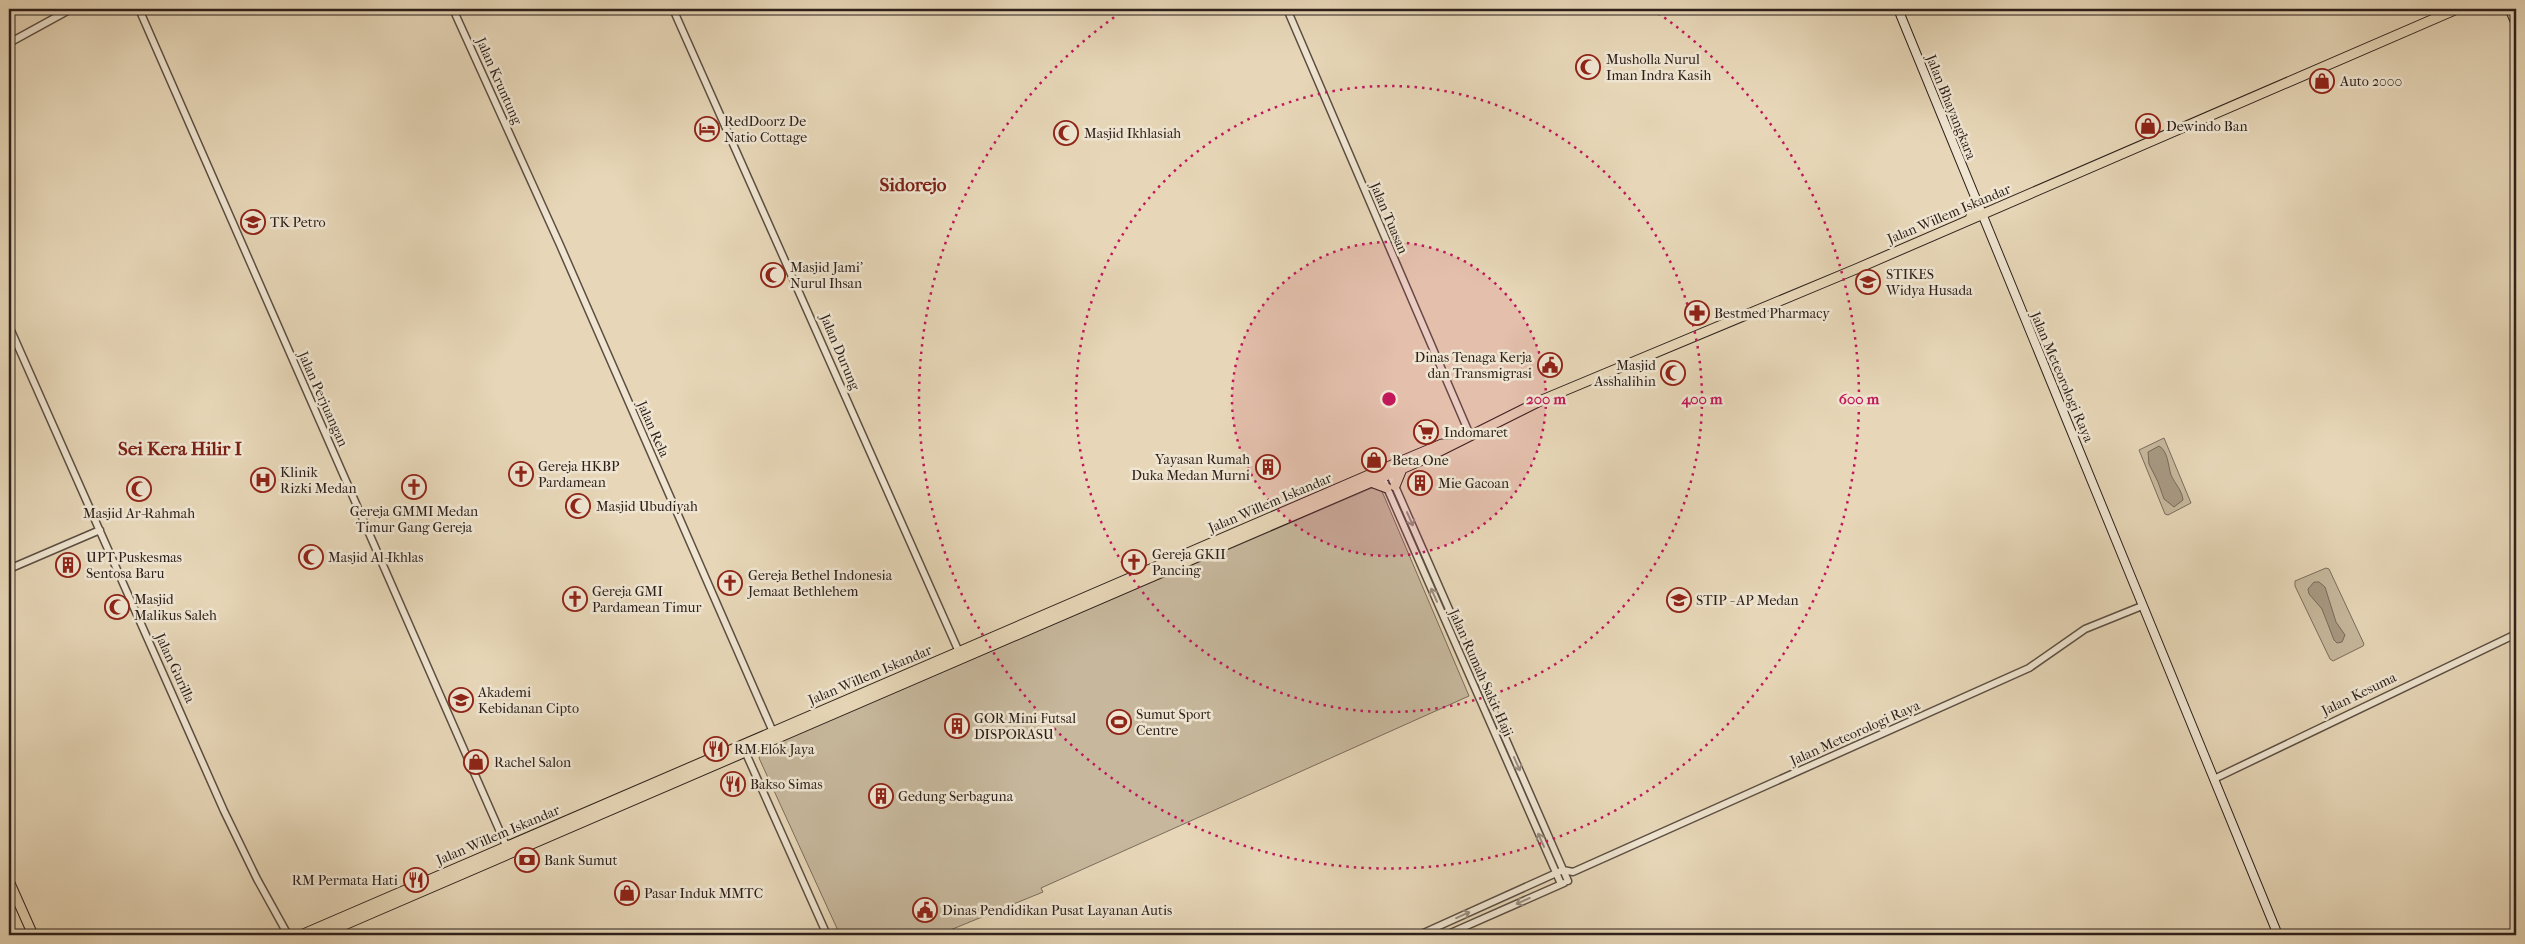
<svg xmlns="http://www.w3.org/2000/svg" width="2525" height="944" font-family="'IM FELL French Canon',serif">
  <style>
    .green { fill: #c7b89d; stroke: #7a6c5c }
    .water { fill: #a89983; stroke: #776959 }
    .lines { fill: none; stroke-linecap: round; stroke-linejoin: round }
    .tertiary-casing { stroke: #5c4e42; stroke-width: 9 }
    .secondary-casing { stroke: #2d201b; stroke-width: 10 }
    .primary-casing { stroke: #2d201b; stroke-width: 11 }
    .trunk-casing { stroke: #2d201b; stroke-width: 11 }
    .tertiary { stroke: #efe5d1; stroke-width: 6 }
    .secondary { stroke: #efe5d1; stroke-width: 8 }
    .primary { stroke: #e7d7b8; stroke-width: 9 }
    .trunk { stroke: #e7d7b8; stroke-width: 9 }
    .oneway { stroke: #988c7f }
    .ring { fill: none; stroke: #c2185b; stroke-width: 2.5; stroke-dasharray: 2.5 5 }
    .labels { text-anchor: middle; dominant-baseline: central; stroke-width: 5; stroke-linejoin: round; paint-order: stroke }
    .poi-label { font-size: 14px; fill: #2d201b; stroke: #efe5d1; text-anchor: start }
    .street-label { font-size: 14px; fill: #2d201b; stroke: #efe5d1 }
    .district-label { font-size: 19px; font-weight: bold; fill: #7a1f14; stroke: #efe5d1 }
    .centre { fill: #c2185b; stroke: #efe5d1; stroke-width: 2.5 }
    .ring-label { font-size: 15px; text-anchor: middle; font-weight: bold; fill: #c2185b; stroke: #efe5d1; stroke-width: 5; stroke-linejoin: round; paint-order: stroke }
  </style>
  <rect width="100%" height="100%" fill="#e7d7b8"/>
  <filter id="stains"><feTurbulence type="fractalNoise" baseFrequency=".004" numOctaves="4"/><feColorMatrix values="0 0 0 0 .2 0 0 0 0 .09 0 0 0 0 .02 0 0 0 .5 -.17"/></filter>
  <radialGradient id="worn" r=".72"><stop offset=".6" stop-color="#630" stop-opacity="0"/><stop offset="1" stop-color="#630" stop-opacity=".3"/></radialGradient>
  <path class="green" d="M 2164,438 L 2191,503 L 2168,515 L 2165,514 L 2139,450 Z
    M 1374,487 L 1381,489 L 1469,696 L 1041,888 L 1043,892 L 938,935 L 840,935 L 759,758 L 765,748 Z
    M 2326,568 L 2329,569 L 2364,644 L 2363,646 L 2333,661 L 2330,659 L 2295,586 L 2295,581 Z"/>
  <path class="water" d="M 2159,446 C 2168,451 2168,465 2171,475 C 2175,484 2182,490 2183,500 L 2174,507 L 2164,499 L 2158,482 L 2149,464 L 2148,452 Z
    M 2314,582 L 2319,582 L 2325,587 L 2336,622 L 2345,635 L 2342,642 L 2337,643 L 2334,640 L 2322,609 L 2309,594 L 2308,589 Z"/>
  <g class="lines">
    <defs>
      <path id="tertiary" d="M 139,9 L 508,850
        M 453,9 L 560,245 L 773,732
        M 673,9 L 959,652
        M 1287,9 L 1470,435
        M 9,43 L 71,9
        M 9,326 L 224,811 L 257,879 L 288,935
        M 1388,470 L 1568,881
        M 1381,474 L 1561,884
        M 9,569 L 100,530
        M 744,749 L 827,935
        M 2214,779 L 2516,634
        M 1419,935 L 1563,870 L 1573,872 L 2029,668 L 2085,629 L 2142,606
        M 1446,935 L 1564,883"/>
      <path id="secondary" d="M 1898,9 L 2278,935"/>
      <path id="primary" d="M 2510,9 L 2516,23
        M 9,881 L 33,935"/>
      <path id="trunk" d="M 1970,219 L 1976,202
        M 1371,482 L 1387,488
        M 1395,486 L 1402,469
        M 301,935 L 1399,462 L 1442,444 L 1451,444
        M 321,935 L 1420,461 L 1542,400 L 1856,269 L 2457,9"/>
    </defs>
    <use href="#tertiary" class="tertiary-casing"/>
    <use href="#secondary" class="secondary-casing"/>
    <use href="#primary" class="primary-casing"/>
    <use href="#trunk" class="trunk-casing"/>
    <use href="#tertiary" class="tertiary"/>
    <use href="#secondary" class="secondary"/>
    <use href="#primary" class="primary"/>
    <use href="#trunk" class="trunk"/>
  </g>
  <defs><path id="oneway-shaft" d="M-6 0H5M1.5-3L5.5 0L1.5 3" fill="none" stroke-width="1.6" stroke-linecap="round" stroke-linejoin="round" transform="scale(1.25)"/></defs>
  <g class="oneway">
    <use href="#oneway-shaft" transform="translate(1410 519) rotate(66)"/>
    <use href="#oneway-shaft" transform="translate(1434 595) rotate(-114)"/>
    <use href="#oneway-shaft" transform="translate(1517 764) rotate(66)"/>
    <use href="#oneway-shaft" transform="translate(1541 840) rotate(-114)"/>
    <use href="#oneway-shaft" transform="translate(1523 901) rotate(156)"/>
    <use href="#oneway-shaft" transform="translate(1463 915) rotate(-24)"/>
  </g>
  <circle cx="1389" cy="399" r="157" fill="#c2185b" fill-opacity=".12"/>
  <g class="ring">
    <circle cx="1389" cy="399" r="157"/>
    <circle cx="1389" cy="399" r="313"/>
    <path d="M1652 9A470 470 0 1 1 1126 9"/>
  </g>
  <defs>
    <symbol id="mosque-ring" viewBox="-11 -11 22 22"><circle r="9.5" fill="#efe5d1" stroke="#8f2418" stroke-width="1.5"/><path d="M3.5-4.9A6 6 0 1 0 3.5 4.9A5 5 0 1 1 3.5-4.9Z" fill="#8f2418"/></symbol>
    <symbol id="shop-ring" viewBox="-11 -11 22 22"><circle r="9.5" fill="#efe5d1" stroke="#8f2418" stroke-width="1.5"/><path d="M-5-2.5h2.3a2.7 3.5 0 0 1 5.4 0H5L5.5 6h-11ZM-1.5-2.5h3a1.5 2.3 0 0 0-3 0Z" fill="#8f2418"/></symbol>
    <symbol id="hotel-ring" viewBox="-11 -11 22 22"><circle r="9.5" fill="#efe5d1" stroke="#8f2418" stroke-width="1.5"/><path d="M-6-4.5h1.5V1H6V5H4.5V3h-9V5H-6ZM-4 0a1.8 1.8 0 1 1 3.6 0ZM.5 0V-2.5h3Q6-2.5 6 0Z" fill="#8f2418"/></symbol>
    <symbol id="school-ring" viewBox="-11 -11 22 22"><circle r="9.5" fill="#efe5d1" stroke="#8f2418" stroke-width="1.5"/><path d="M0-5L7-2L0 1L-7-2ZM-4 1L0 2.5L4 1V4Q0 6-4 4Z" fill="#8f2418"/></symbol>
    <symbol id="pharmacy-ring" viewBox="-11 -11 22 22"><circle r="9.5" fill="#efe5d1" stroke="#8f2418" stroke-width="1.5"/><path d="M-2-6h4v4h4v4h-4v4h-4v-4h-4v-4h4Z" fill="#8f2418"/></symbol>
    <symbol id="civic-ring" viewBox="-11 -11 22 22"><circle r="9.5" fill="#efe5d1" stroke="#8f2418" stroke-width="1.5"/><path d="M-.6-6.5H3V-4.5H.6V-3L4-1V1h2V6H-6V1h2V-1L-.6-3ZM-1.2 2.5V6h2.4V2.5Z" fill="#8f2418"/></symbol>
    <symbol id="supermarket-ring" viewBox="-11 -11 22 22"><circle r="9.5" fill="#efe5d1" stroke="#8f2418" stroke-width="1.5"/><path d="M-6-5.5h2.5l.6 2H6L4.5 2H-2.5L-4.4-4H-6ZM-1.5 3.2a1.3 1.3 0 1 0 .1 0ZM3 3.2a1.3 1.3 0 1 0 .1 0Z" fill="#8f2418"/></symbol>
    <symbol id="building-ring" viewBox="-11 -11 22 22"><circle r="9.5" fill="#efe5d1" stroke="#8f2418" stroke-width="1.5"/><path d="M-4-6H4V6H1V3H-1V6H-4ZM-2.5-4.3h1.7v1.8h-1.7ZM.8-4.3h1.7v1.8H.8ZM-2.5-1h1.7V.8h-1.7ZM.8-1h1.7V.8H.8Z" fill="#8f2418"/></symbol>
    <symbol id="church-ring" viewBox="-11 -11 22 22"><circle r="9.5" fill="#efe5d1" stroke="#8f2418" stroke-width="1.5"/><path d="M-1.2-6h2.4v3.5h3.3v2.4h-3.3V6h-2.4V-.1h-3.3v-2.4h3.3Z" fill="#8f2418"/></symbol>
    <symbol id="hospital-ring" viewBox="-11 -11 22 22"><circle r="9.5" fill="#efe5d1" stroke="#8f2418" stroke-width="1.5"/><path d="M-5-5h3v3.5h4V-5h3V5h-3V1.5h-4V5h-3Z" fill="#8f2418"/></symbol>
    <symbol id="university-ring" viewBox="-11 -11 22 22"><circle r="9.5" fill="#efe5d1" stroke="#8f2418" stroke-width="1.5"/><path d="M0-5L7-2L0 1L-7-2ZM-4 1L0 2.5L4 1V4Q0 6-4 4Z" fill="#8f2418"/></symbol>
    <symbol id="stadium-ring" viewBox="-11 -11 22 22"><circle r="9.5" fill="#efe5d1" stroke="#8f2418" stroke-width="1.5"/><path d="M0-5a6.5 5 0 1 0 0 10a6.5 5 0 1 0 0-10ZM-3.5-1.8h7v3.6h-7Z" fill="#8f2418"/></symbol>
    <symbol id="restaurant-ring" viewBox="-11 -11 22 22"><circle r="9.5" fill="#efe5d1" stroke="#8f2418" stroke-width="1.5"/><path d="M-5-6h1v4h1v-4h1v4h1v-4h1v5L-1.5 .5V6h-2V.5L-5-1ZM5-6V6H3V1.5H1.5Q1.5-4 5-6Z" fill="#8f2418"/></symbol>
    <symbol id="bank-ring" viewBox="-11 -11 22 22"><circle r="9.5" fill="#efe5d1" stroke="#8f2418" stroke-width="1.5"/><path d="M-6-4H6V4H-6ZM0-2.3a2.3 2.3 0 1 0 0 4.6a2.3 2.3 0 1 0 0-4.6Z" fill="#8f2418"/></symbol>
  </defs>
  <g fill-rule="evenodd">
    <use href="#mosque-ring" x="1574" y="53" width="28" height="28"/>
    <use href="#shop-ring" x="2308" y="67" width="28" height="28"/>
    <use href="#shop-ring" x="2134" y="112" width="28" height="28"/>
    <use href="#hotel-ring" x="693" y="115" width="28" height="28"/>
    <use href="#mosque-ring" x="1052" y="119" width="28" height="28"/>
    <use href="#school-ring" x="239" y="208" width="28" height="28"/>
    <use href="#mosque-ring" x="759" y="261" width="28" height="28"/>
    <use href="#school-ring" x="1854" y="268" width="28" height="28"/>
    <use href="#pharmacy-ring" x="1683" y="299" width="28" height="28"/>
    <use href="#civic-ring" x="1536" y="351" width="28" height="28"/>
    <use href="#mosque-ring" x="1659" y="359" width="28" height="28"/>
    <use href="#supermarket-ring" x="1412" y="418" width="28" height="28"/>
    <use href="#shop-ring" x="1360" y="446" width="28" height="28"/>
    <use href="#building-ring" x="1254" y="453" width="28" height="28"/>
    <use href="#church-ring" x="507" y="460" width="28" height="28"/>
    <use href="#hospital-ring" x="249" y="466" width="28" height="28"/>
    <use href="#building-ring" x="1406" y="469" width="28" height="28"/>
    <use href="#church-ring" x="400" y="473" width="28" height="28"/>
    <use href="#mosque-ring" x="125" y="475" width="28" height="28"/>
    <use href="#mosque-ring" x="564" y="492" width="28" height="28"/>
    <use href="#mosque-ring" x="297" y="543" width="28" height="28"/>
    <use href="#church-ring" x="1120" y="548" width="28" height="28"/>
    <use href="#building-ring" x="54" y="551" width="28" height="28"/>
    <use href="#church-ring" x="716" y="569" width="28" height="28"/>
    <use href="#church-ring" x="561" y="585" width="28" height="28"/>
    <use href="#university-ring" x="1665" y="586" width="28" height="28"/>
    <use href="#mosque-ring" x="103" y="593" width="28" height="28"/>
    <use href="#university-ring" x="447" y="686" width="28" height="28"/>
    <use href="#stadium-ring" x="1105" y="708" width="28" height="28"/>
    <use href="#building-ring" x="943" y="712" width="28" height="28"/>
    <use href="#restaurant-ring" x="702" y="735" width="28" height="28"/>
    <use href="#shop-ring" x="462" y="748" width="28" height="28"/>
    <use href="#restaurant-ring" x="719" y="770" width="28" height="28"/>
    <use href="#building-ring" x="867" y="782" width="28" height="28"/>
    <use href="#bank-ring" x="513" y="846" width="28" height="28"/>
    <use href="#restaurant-ring" x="402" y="866" width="28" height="28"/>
    <use href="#shop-ring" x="613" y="879" width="28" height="28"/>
    <use href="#civic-ring" x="911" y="896" width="28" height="28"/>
  </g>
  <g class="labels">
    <g class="poi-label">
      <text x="1606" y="59">Musholla Nurul<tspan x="1606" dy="16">Iman Indra Kasih</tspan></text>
      <text x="2340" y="81">Auto 2000</text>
      <text x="724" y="121">RedDoorz De<tspan x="724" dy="16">Natio Cottage</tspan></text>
      <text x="2166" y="126">Dewindo Ban</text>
      <text x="1084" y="133">Masjid Ikhlasiah</text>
      <text x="270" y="222">TK Petro</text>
      <text x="790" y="267">Masjid Jami'<tspan x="790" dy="16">Nurul Ihsan</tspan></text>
      <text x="1886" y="274">STIKES<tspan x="1886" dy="16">Widya Husada</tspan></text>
      <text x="1714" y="313">Bestmed Pharmacy</text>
      <text x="1532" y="357" text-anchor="end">Dinas Tenaga Kerja<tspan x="1532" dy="16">dan Transmigrasi</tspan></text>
      <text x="1656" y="365" text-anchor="end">Masjid<tspan x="1656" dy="16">Asshalihin</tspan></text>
      <text x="1444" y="432">Indomaret</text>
      <text x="1250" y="459" text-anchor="end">Yayasan Rumah<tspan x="1250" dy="16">Duka Medan Murni</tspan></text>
      <text x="1392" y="460">Beta One</text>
      <text x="538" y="466">Gereja HKBP<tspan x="538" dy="16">Pardamean</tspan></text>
      <text x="280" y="472">Klinik<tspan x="280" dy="16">Rizki Medan</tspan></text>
      <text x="1438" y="483">Mie Gacoan</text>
      <text x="596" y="506">Masjid Ubudiyah</text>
      <text x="414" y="511" text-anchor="middle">Gereja GMMI Medan<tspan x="414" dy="16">Timur Gang Gereja</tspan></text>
      <text x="139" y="513" text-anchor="middle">Masjid Ar-Rahmah</text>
      <text x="1152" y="554">Gereja GKII<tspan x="1152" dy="16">Pancing</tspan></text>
      <text x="86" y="557">UPT Puskesmas<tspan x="86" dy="16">Sentosa Baru</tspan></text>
      <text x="328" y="557">Masjid Al-Ikhlas</text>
      <text x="748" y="575">Gereja Bethel Indonesia<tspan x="748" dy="16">Jemaat Bethlehem</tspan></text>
      <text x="592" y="591">Gereja GMI<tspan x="592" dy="16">Pardamean Timur</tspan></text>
      <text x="134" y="599">Masjid<tspan x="134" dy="16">Malikus Saleh</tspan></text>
      <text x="1696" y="600">STIP - AP Medan</text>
      <text x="478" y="692">Akademi<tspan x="478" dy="16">Kebidanan Cipto</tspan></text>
      <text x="1136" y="714">Sumut Sport<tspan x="1136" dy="16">Centre</tspan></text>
      <text x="974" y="718">GOR Mini Futsal<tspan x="974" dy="16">DISPORASU</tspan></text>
      <text x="734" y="749">RM Elok Jaya</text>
      <text x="494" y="762">Rachel Salon</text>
      <text x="750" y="784">Bakso Simas</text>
      <text x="898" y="796">Gedung Serbaguna</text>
      <text x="544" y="860">Bank Sumut</text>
      <text x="398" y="880" text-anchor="end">RM Permata Hati</text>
      <text x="644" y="893">Pasar Induk MMTC</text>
      <text x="942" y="910">Dinas Pendidikan Pusat Layanan Autis</text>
    </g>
    <g class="street-label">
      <text transform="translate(499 81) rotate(66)">Jalan Kruntung</text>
      <text transform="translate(1951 107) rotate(68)">Jalan Bhayangkara</text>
      <text transform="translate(1949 214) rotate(-23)">Jalan Willem Iskandar</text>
      <text transform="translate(1389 218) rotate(67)">Jalan Tuasan</text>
      <text transform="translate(840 352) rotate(67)">Jalan Durung</text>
      <text transform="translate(2062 377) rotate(67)">Jalan Meteorologi Raya</text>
      <text transform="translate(323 399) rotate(66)">Jalan Perjuangan</text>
      <text transform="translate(653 429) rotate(66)">Jalan Rela</text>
      <text transform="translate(1270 503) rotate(-23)">Jalan Willem Iskandar</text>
      <text transform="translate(175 668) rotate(65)">Jalan Gurilla</text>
      <text transform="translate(1481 673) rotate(66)">Jalan Rumah Sakit Haji</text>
      <text transform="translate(870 675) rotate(-23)">Jalan Willem Iskandar</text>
      <text transform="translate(2359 694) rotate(-26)">Jalan Kesuma</text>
      <text transform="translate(1855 733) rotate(-24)">Jalan Meteorologi Raya</text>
      <text transform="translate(498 835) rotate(-23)">Jalan Willem Iskandar</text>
    </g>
    <g class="district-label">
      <text x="913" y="185">Sidorejo</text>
      <text x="180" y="449">Sei Kera Hilir I</text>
    </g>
  </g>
  <circle cx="1389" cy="399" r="8" class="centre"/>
  <g class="ring-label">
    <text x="1546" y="404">200 m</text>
    <text x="1702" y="404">400 m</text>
    <text x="1859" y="404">600 m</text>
  </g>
  <rect width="2525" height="944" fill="none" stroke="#e7d7b8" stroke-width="30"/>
  <rect x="10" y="10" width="2505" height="924" fill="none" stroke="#2d201b" stroke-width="2.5"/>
  <rect x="15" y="15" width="2495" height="914" fill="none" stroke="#2d201b"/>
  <rect width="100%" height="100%" filter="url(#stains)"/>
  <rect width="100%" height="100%" fill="url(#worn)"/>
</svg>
